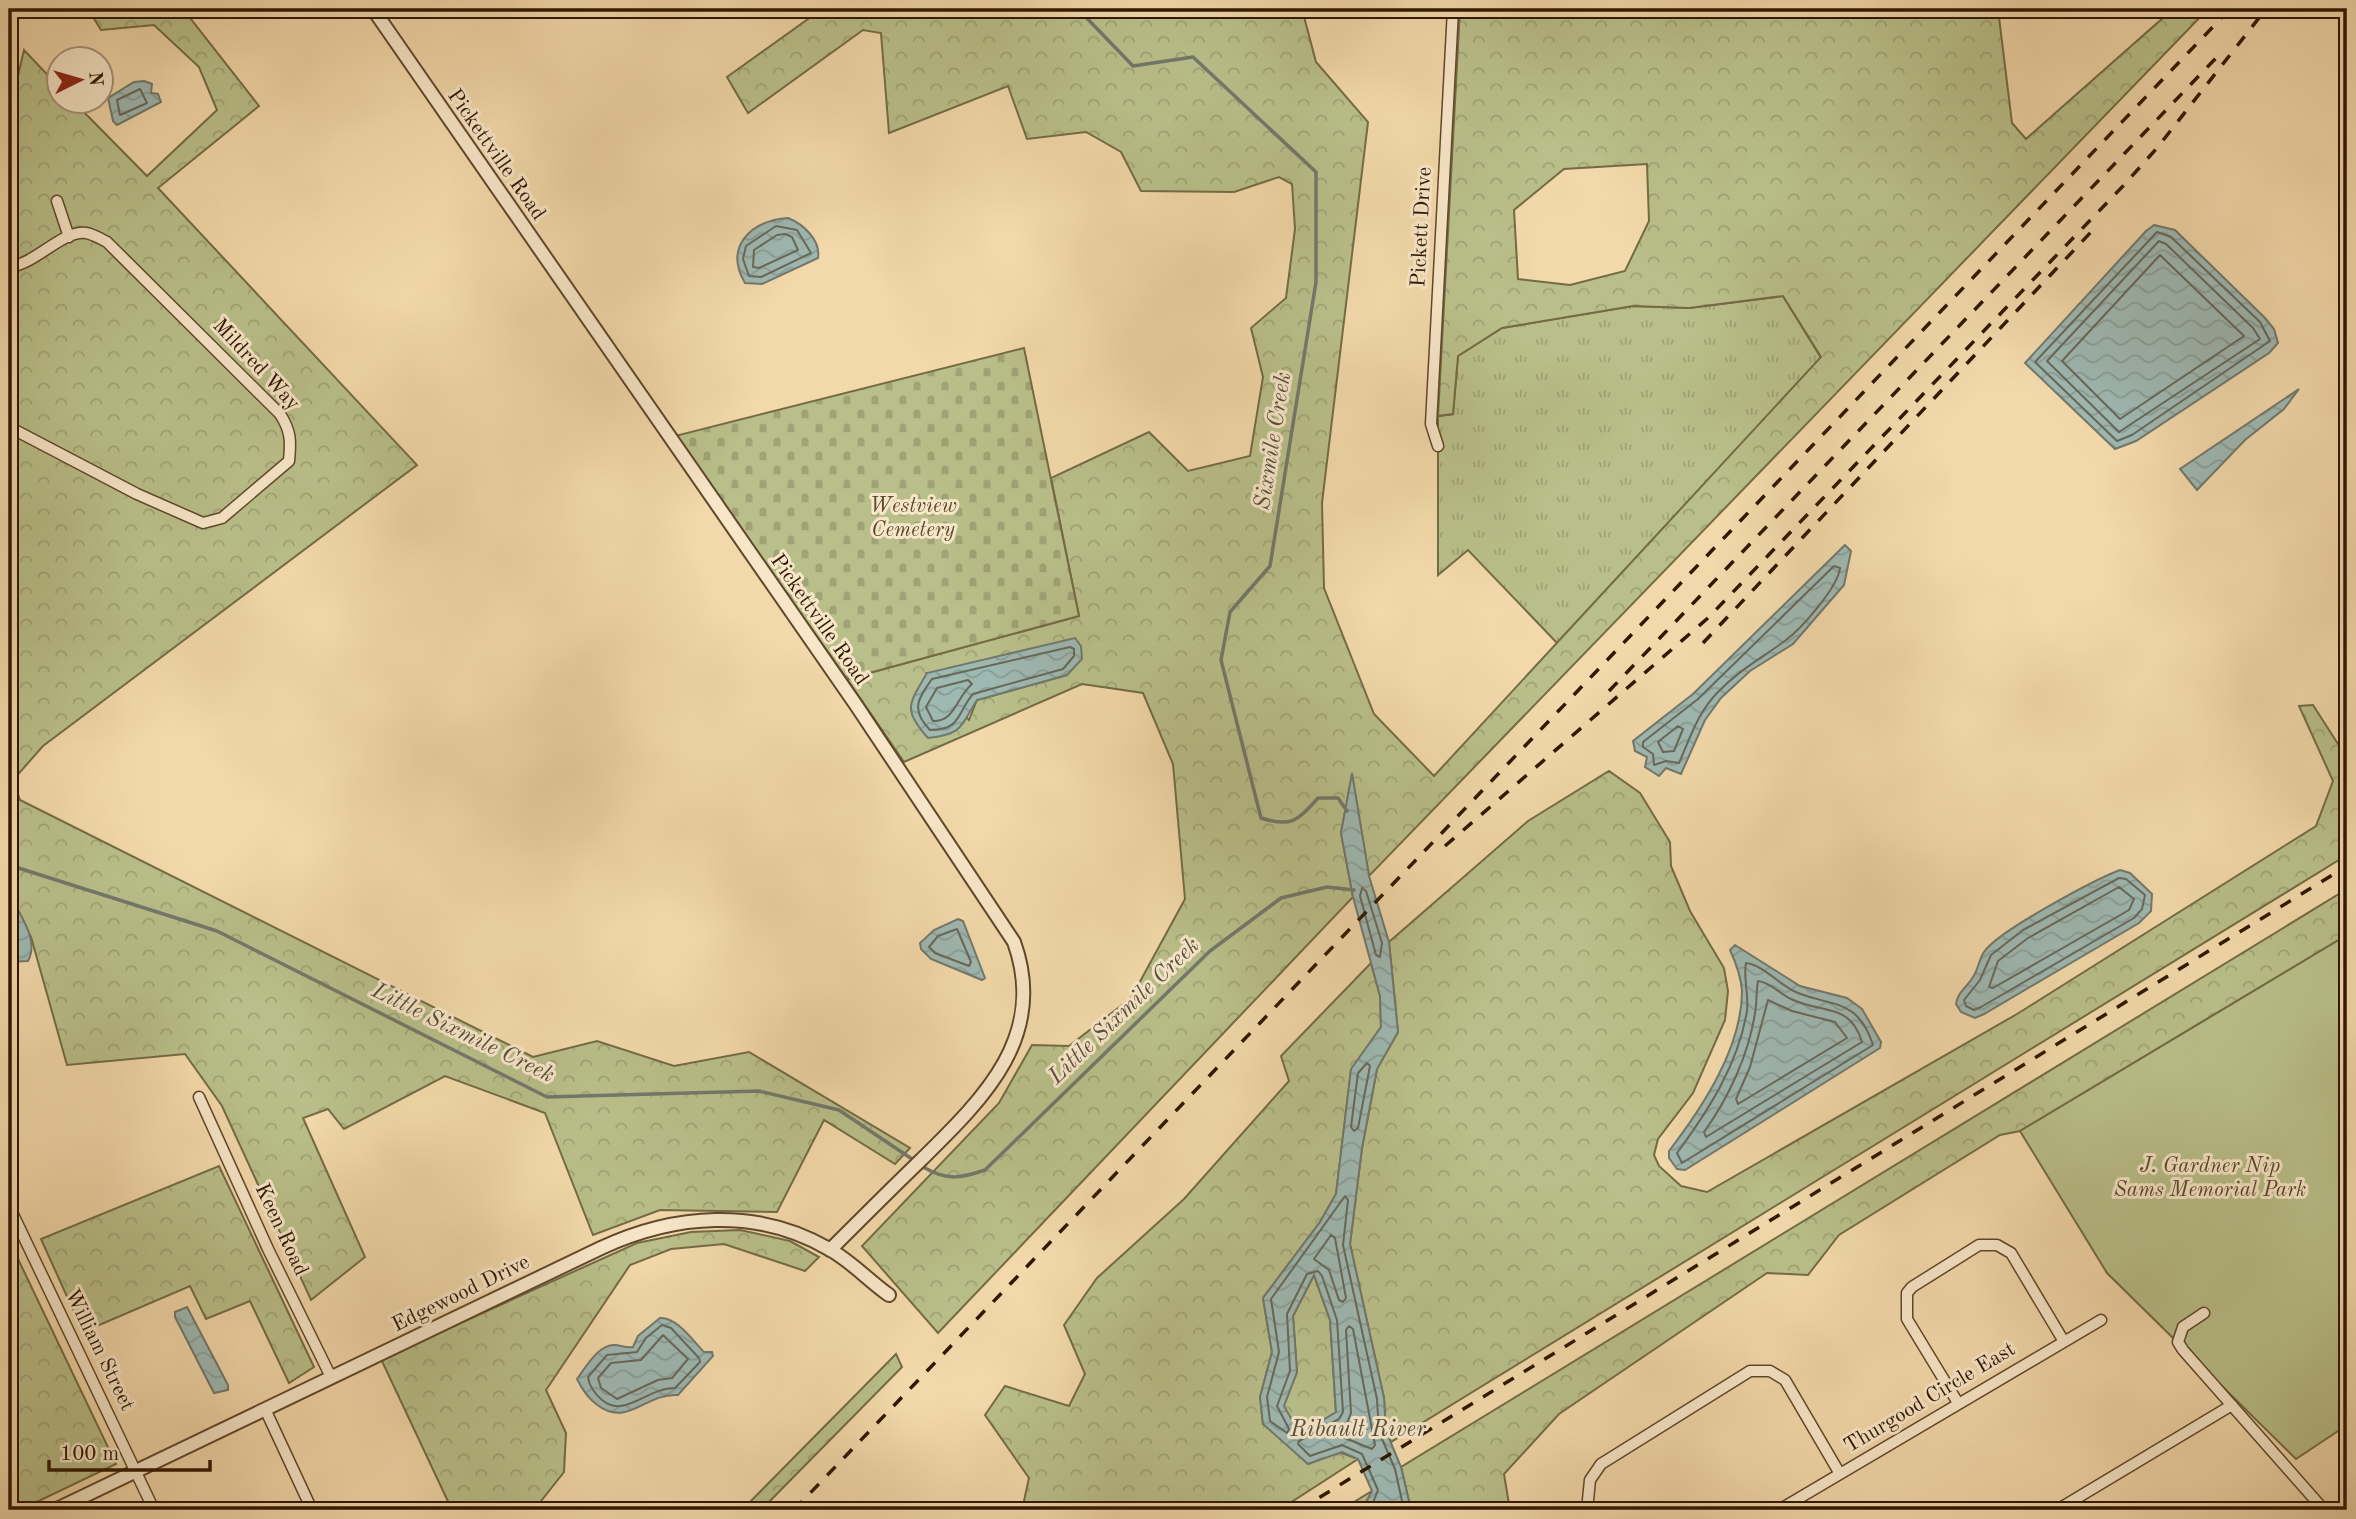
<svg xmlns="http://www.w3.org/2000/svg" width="2356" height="1519" font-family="'Old Standard TT',serif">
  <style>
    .grass { fill: url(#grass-tufts); stroke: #746b45; stroke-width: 2 }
    .forest { fill: url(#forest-crowns); stroke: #746b45; stroke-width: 2; fill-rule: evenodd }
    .cemetery { fill: url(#cemetery-stones); stroke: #746b45; stroke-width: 2 }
    .green { fill: #b9bf8a; stroke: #746b45; stroke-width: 2 }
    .water { fill: url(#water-waves); stroke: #72786b; stroke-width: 2; fill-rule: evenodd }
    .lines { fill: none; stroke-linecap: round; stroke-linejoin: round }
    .shore { stroke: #676859; stroke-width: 2 }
    .stream { stroke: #72786b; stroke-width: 3.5 }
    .minor-casing { stroke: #60472a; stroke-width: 13 }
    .tertiary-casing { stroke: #60472a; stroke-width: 16 }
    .minor { stroke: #f7e6c8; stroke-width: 10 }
    .tertiary { stroke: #f7e6c8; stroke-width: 12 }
    .rail { stroke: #301700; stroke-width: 3.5; stroke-dasharray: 12 12; stroke-linecap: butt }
    .labels { text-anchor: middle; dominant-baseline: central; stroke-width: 6; stroke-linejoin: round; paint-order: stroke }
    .street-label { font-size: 21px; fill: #301700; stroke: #f7e6c8 }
    .park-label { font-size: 21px; font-style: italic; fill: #594929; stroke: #f7e6c8 }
    .water-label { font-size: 23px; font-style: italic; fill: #564f3e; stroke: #f7e6c8 }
  </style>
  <defs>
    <pattern id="grass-tufts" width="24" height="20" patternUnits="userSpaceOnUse" patternTransform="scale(1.75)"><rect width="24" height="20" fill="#b9bf8a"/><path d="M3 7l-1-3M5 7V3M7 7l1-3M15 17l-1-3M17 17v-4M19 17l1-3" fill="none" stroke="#9fa375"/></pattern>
    <pattern id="forest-crowns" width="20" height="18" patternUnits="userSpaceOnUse" patternTransform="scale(1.75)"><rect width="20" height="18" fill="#b9bf8a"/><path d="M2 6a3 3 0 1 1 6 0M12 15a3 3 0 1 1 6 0" fill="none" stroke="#9fa375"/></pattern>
    <pattern id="cemetery-stones" width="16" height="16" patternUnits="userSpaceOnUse" patternTransform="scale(1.75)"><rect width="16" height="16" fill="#b9bf8a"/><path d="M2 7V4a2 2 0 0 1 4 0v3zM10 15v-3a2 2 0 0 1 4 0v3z" fill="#9fa375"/></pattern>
    <pattern id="water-waves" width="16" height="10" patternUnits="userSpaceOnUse" patternTransform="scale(1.75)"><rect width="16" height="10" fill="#9eb8b2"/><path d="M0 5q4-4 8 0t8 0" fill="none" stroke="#889d97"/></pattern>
  </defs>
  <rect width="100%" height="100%" fill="#f2d8aa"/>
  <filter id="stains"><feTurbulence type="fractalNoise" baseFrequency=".00286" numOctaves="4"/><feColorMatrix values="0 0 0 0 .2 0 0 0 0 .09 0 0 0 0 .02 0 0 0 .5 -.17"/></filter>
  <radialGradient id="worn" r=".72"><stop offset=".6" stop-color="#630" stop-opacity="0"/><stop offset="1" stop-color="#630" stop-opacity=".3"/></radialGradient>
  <path class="grass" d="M 1783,296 L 1821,358 L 1557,643 L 1468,550 L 1438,575 L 1438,416 L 1453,414 L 1458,356 L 1502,328 L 1633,306 L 1689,308 Z"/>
  <path class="forest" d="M 88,9 L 183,9 L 259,106 L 158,188 L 417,465 L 43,746 L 13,780 L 20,800 L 533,1057 L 597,1041 L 674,1066 L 749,1052 L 910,1148 L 895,1164 L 824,1120 L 777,1212 L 660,1210 L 593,1235 L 545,1113 L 445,1076 L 344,1129 L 328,1109 L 303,1118 L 365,1257 L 311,1300 L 222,1106 L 185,1054 L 67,1065 L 31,937 L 9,898 L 9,114 L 24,50 L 59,87 L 60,102 L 74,102 L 147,176 L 217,110 L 199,67 L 154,25 L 101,30 Z
    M 822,9 L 1302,9 L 1316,62 L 1368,122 L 1322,503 L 1324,588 L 1374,714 L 1434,776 L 1821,357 L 1783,296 L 1689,308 L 1633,306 L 1502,328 L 1458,356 L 1453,414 L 1438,416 L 1460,9 L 1998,9 L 2012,123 L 2026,139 L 2173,9 L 2208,9 L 1369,876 L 1352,776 L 1341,833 L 1353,897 L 938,1333 L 862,1246 L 999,1103 L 1032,1045 L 1069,1046 L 1131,998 L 1185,899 L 1173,764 L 1143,693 L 1082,684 L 904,762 L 847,679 L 1079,616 L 1051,478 L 1149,432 L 1188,471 L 1250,456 L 1263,377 L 1251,328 L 1286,298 L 1295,229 L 1292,184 L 1279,177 L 1234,192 L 1141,191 L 1121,152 L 1086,132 L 1027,139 L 1008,86 L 889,133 L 881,33 L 863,30 L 748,113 L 727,77 ZM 1647,164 L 1649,221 L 1625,271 L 1570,285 L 1518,279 L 1514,210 L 1564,169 ZM 927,673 L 1067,675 L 977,700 L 969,720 Z
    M 2313,705 L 2347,758 L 2347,855 L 1391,1442 L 1386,1431 L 1384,1398 L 1350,1244 L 1362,1148 L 1377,1069 L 1398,1032 L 1389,942 L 1528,821 L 1609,771 L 1640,793 L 1670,842 L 1671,866 L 1690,911 L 1724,968 L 1728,991 L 1725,1020 L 1693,1093 L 1658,1139 L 1654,1155 L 1659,1166 L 1681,1186 L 1707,1192 L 2017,1014 L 2316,826 L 2333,781 L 2299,706 Z
    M 2347,889 L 2347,935 L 2020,1131 L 2000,1135 L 1839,1235 L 1808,1275 L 1767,1273 L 1559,1414 L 1504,1474 L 1510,1510 L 1411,1510 L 1401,1467 Z
    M 1371,963 L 1380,996 L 1381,1027 L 1351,1070 L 1336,1194 L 1320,1222 L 1263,1298 L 1272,1352 L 1260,1397 L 1263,1424 L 1358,1459 L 1279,1510 L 1022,1510 L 1029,1478 L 985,1415 L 1005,1386 L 1069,1406 L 1085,1374 L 1064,1325 L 1097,1278 L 1184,1199 L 1289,1081 L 1281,1056 Z
    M 219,1166 L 314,1367 L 289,1383 L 250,1301 L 206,1319 L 190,1286 L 83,1332 L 41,1239 Z
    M 740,1230 L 790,1241 L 819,1257 L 805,1271 L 724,1244 L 671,1249 L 630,1265 L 546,1390 L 566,1433 L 564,1472 L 534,1510 L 452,1510 L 381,1359 L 637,1243 L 691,1232 Z
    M 9,1240 L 116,1464 L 20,1510 L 9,1510 Z
    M 1314,1275 L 1330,1320 L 1336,1413 L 1300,1434 L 1283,1406 L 1297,1372 L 1293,1316 Z
    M 896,1354 L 902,1367 L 761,1510 L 742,1510 Z
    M 1372,1491 L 1362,1510 L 1341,1510 Z"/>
  <path class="cemetery" d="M 1024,348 L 1079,616 L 847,679 L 675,436 Z"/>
  <path class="green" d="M 2347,935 L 2347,1425 L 2296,1459 L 2107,1273 L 2020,1131 Z"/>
  <path class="water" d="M 144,81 L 152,84 L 151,93 L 158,94 L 161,102 L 117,125 L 113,121 L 108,98 L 134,82 Z
    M 788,218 C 803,224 821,240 818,258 L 762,284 L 745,283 C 724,247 750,221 788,218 Z
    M 2154,225 L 2175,230 L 2265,318 L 2274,329 L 2278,343 L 2269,353 L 2136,441 L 2115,449 L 2025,363 L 2146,231 Z
    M 2299,389 L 2284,409 L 2245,440 L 2197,490 L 2180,469 Z
    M 1845,545 L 1851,551 L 1844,585 L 1793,644 L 1750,671 L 1721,698 L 1705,720 L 1681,774 L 1666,768 L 1659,776 L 1645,767 L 1647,757 L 1635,751 L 1633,741 L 1693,694 Z
    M 1075,638 L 1081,646 L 1082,659 L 1067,675 L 977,700 C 960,727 963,734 928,738 C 902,709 909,704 927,673 Z
    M 1352,773 L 1369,876 L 1389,942 L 1398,1032 L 1377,1069 L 1362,1148 L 1350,1244 L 1384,1398 L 1386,1431 L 1401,1467 L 1411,1510 L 1362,1510 L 1372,1491 L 1358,1459 L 1342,1452 L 1308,1464 L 1263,1424 L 1260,1397 L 1272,1352 L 1263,1298 L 1320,1222 L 1336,1194 L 1351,1069 L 1381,1027 L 1380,996 L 1353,897 L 1341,833 ZM 1314,1275 L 1330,1320 L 1336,1412 L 1300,1434 L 1284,1406 L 1297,1372 L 1293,1316 Z
    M 2120,870 L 2130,873 L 2152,894 L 2151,911 L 2139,923 L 1984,1014 L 1975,1018 L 1961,1012 L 1956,1004 C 1957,993 1967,987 1973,977 C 1978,970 1979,959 1984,952 C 1998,931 2094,880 2120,870 Z
    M 9,898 L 13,900 C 22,919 39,941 28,961 L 9,962 Z
    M 958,919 L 963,921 L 985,978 L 982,980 L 931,959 L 921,949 L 920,943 L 934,930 Z
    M 1735,945 L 1800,986 L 1847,998 L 1862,1009 L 1881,1042 L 1880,1048 L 1685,1170 L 1677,1169 L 1669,1158 L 1669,1151 C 1702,1108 1742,1048 1742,991 C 1741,977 1736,963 1730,950 Z
    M 187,1307 L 228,1385 L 228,1390 L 214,1393 L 175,1317 L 175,1312 Z
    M 660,1318 C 677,1317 693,1341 704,1352 L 712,1352 L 713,1356 L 678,1395 C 644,1393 628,1429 596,1404 C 588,1398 581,1387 577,1379 C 586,1367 599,1343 616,1345 C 623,1346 626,1348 633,1347 L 638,1336 Z"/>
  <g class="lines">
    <path class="shore" d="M 140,89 L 147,103 L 120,115 L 117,100 Z
      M 776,226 L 797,230 L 811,253 L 761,277 L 749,276 L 743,259 L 746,246 Z
      M 2157,232 L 2171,237 L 2260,322 L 2270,341 L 2132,435 L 2117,441 L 2035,362 Z
      M 785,234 L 792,237 L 798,250 L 759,268 L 753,267 L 754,250 L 777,235 Z
      M 2159,241 L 2166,244 L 2253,328 L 2260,339 L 2119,432 L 2047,361 Z
      M 2160,255 L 2244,336 L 2120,419 L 2062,361 Z
      M 1834,566 L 1840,568 C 1838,587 1802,628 1786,640 C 1762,658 1739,670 1718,692 C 1698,712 1690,738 1679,763 L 1666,761 L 1654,765 L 1653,754 L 1643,747 L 1643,742 L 1698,699 Z
      M 1070,647 L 1074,649 L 1074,656 L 1063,669 L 973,694 C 957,712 962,730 930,730 C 911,710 917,700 932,679 Z
      M 968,680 L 972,684 C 957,696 955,722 933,721 L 926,707 L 937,688 Z
      M 1678,726 L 1683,729 L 1674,751 L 1663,752 L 1658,742 Z
      M 2119,878 L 2126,879 L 2145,895 L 2142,909 L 2134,918 L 1981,1007 L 1974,1010 L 1966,1006 L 1964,1000 L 1980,980 L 1991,955 L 2023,930 Z
      M 2119,887 L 2134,899 L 2129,910 L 1993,988 L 1989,987 L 1998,961 L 2028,938 Z
      M 1362,888 L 1366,891 L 1382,943 L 1380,957 L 1376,955 L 1360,896 Z
      M 957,929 L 971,962 L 969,966 L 935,953 L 929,947 L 938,936 Z
      M 1746,963 C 1764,965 1780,986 1798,993 C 1834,1007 1858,999 1873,1045 L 1682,1163 L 1677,1153 C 1708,1111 1738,1065 1747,1011 C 1749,995 1743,978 1746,963 Z
      M 1758,981 C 1770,982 1780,994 1791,999 C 1821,1014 1850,1002 1862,1042 L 1706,1137 L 1704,1132 C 1728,1099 1749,1054 1755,1013 C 1757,1003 1756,991 1758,981 Z
      M 1768,1000 L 1792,1011 L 1835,1022 L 1847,1038 L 1738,1104 L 1736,1099 L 1750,1067 Z
      M 1367,1063 L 1370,1066 L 1358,1128 L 1354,1131 L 1351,1127 L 1358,1073 Z
      M 1331,1235 L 1335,1238 L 1346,1298 L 1343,1302 L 1339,1300 L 1329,1270 L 1314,1259 Z
      M 662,1325 L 671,1328 L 699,1358 L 700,1362 L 675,1388 C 646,1388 625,1419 602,1400 C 594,1393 589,1386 588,1377 L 607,1355 L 637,1352 L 646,1338 Z
      M 1349,1326 L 1353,1329 L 1375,1445 L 1372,1449 L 1335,1434 L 1347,1423 L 1351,1413 L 1346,1330 Z
      M 663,1335 L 688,1359 L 672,1378 L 658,1380 L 617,1399 L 601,1388 L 598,1378 L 611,1363 L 641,1360 Z
      M 1370,1510 L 1378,1490 L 1362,1454 L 1342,1445 L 1310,1456 L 1298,1444 L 1299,1441 L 1339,1419 L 1343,1412 L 1337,1320 L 1322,1276 L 1318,1271 L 1307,1274 L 1287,1314 L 1290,1371 L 1277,1406 L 1289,1429 L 1287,1433 L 1270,1421 L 1267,1397 L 1279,1352 L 1271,1299 L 1345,1196 L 1348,1200 L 1343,1245 L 1377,1399 L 1379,1432 L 1395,1469 L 1404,1510"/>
    <path class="stream" d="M 1078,9 L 1133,66 L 1193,57 L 1316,172 L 1316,282 L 1270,566 L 1230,612 L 1221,660 L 1261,818 C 1292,828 1298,820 1318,798 L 1338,798 L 1347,811
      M 9,865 L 217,931 L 547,1097 L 759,1091 L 839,1110 L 912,1159
      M 925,1168 C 947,1181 962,1178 985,1170 L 1210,951 L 1281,898 L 1327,887 L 1354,890"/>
    <defs>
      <path id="minor" d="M 57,201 L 69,237
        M 9,267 C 36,264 62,230 86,233 C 93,234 101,239 107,242 L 280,414 C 291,431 291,441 289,461 L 222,518 L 203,523 L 137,494 L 9,427
        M 1438,446 L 1431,424 L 1453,9
        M 199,1097 L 268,1249 L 331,1377
        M 9,1206 L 154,1510
        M 2204,1313 L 2183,1327 L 2178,1342 L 2183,1350 L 2324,1510
        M 1958,1403 L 1907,1319 L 1907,1293 L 1912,1287 L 1979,1245 L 1997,1245 L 2011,1253 L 2063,1340
        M 265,1409 L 312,1510
        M 1587,1510 L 1590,1480 L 1601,1464 L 1750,1371 L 1770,1371 L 1785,1380 L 1840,1474
        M 1779,1510 L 2101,1320
        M 2057,1510 L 2232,1405"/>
      <path id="tertiary" d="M 373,9 L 856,705 L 1014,942 C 1048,1036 984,1098 922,1159 C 891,1189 861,1219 830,1250
        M 55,1510 L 601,1248 C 674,1214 757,1207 829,1249 C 851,1261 869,1281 889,1295"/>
    </defs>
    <use href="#minor" class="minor-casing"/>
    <use href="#tertiary" class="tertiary-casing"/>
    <use href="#minor" class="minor"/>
    <use href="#tertiary" class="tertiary"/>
    <path class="rail" d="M 1703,643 L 2092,231
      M 1609,691 L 2217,57
      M 1445,846 L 1708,618 L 2124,185 L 2157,148 L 2266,9
      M 794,1510 L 2230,9
      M 1299,1510 L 2347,866"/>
  </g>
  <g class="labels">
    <g class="street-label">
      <text transform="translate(496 155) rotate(55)">Pickettville Road</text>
      <text transform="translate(1422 227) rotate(-87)">Pickett Drive</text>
      <text transform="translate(256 365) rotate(47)">Mildred Way</text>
      <text transform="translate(819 620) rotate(55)">Pickettville Road</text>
      <text transform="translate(281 1230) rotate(65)">Keen Road</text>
      <text transform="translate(461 1294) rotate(-26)">Edgewood Drive</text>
      <text transform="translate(99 1350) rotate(64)">William Street</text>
      <text transform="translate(1930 1398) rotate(-31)">Thurgood Circle East</text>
    </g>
    <g class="park-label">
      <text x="913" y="506">Westview<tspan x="913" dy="24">Cemetery</tspan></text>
      <text x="2210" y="1166">J. Gardner Nip<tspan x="2210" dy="24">Sams Memorial Park</tspan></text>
    </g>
    <g class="water-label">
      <text transform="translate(1273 441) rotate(-81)">Sixmile Creek</text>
      <text transform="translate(1124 1011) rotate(-44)">Little Sixmile Creek</text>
      <text transform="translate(463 1033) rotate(26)">Little Sixmile Creek</text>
      <text x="1358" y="1429">Ribault River</text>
    </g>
  </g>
  <rect width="2356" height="1519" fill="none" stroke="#f2d8aa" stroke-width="35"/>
  <rect x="10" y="10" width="2335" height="1498" fill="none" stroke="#301700" stroke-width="3.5"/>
  <rect x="18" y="18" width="2321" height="1484" fill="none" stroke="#301700" stroke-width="2"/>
  <g transform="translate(80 80) rotate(85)"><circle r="33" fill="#f7e6c8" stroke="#a79378" stroke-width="2"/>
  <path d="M0-5L12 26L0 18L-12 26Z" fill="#8f2418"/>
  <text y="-10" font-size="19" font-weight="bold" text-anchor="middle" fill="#301700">N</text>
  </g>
  <path d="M49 1460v10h161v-10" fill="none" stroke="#301700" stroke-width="3.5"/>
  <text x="60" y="1460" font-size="21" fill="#301700" stroke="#f7e6c8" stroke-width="5" paint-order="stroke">100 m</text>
  <rect width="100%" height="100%" filter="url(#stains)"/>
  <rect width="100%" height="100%" fill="url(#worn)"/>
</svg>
